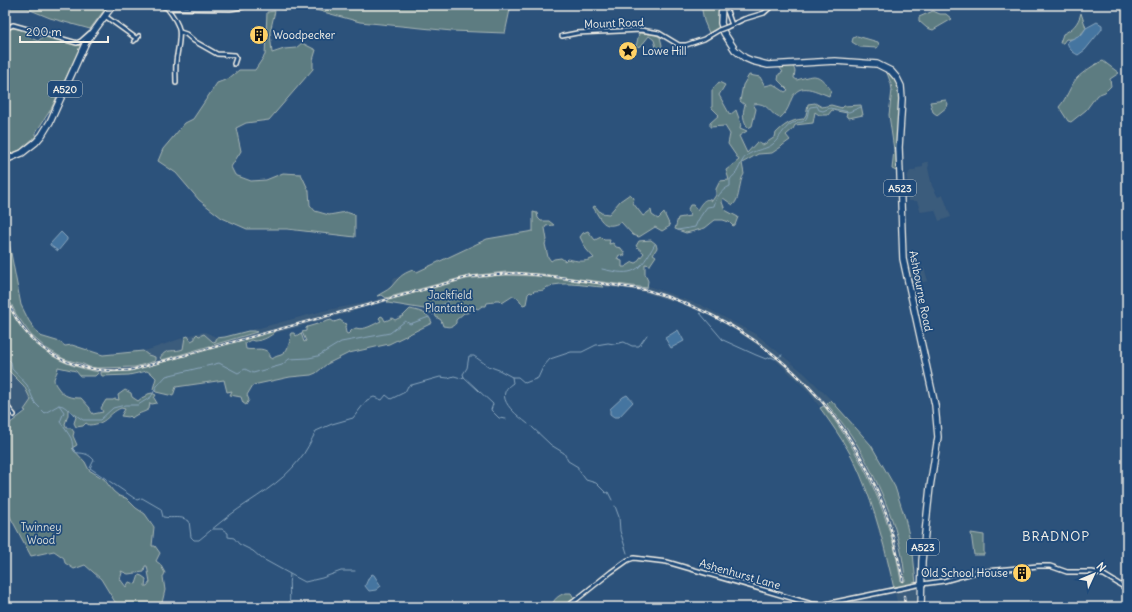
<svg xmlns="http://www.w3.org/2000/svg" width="1132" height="612" font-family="Delius,sans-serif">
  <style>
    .built { fill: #3b5b7c }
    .green { fill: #5d7c81; stroke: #a8b6b4; fill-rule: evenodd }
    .water { fill: #4474a0; stroke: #8aa6bd }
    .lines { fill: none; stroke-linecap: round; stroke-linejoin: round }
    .stream { stroke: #8aa6bd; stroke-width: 1 }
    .street-casing { stroke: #f4f1e8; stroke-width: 6 }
    .highway-casing { stroke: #f4f1e8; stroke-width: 8 }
    .street { stroke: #1f4a7a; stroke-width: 3 }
    .highway { stroke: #1f4a7a; stroke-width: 5.5 }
    .rail-casing { stroke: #f4f1e8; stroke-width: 2.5 }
    .rail { stroke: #1f4a7a; stroke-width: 1; stroke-dasharray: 3; stroke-linecap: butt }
    .street-bridge-casing { stroke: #f4f1e8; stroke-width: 6; stroke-linecap: butt }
    .street-bridge { stroke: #1f4a7a; stroke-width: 3 }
    .labels { text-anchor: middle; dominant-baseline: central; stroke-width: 3.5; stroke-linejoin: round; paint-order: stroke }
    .shield { fill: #1f4a7a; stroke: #b4bfc7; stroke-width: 1 }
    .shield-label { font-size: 10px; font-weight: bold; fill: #f4f1e8 }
    .street-label { font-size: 11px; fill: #f4f1e8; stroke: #1f4a7a }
    .poi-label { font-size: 11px; fill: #f4f1e8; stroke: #1f4a7a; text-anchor: start }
    .park-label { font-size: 11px; fill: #dddfd9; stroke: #1f4a7a }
    .quarter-label { font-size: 13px; letter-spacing: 1px; fill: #f4f1e8; stroke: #1f4a7a }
  </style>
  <rect width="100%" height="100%" fill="#2c527b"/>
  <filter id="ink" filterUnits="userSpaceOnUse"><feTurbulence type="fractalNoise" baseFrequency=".025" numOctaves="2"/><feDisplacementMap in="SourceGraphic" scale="8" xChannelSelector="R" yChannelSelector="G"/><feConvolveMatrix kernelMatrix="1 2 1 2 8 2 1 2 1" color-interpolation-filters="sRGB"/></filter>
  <g filter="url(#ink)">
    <path class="built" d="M 925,162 L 928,162 L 929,165 L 928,168 L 932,186 L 938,197 L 943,195 L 951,217 L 939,221 L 935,210 L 921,212 L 917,201 L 908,201 L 907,177 L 910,171 L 915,171 L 916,168 L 923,167 L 923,163 Z
      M 5,222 L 21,305 L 29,321 L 41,336 L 47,342 L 103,355 L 131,353 L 148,350 L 197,333 L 205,332 L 218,338 L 225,337 L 323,311 L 374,301 L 382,297 L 384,303 L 375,304 L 329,319 L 227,346 L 151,370 L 129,375 L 102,376 L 97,375 L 95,376 L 63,368 L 5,334 Z
      M 464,260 L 645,285 L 677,296 L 676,298 L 678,299 L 680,298 L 701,305 L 757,335 L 804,373 L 839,408 L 871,445 L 895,487 L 905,518 L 912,553 L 916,584 L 894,589 L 871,504 L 860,473 L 840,435 L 820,408 L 822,406 L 821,405 L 819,406 L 808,391 L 765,350 L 738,332 L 713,317 L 676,301 L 676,300 L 671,301 L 643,292 L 627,289 L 585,286 L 566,283 L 390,302 L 386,295 L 392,286 L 393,279 L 437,263 Z
      M 924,268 L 928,281 L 910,285 L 908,271 Z
      M 7,369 L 24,386 L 31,400 L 24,410 L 15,415 L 5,402 L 5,370 Z
      M 917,589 L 918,607 L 898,607 L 895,593 Z"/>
    <path class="green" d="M 5,5 L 108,5 L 90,29 L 50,18 L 28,9 L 5,9 Z
      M 277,5 L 511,5 L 505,33 L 452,31 L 360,22 L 316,10 L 287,10 L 275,8 Z
      M 701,5 L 720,5 L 718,16 L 719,28 L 709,33 L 704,21 Z
      M 275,11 L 270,32 L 272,53 L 284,49 L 296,48 L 302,43 L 316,50 L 313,60 L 313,69 L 269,120 L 246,123 L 236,128 L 241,151 L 231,167 L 235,175 L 251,181 L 266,180 L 283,173 L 301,174 L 309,191 L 310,205 L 315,211 L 329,215 L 346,212 L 355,215 L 355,237 L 287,229 L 247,229 L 222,218 L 199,200 L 176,173 L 158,161 L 163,149 L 185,123 L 193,119 L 217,83 L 228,79 L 239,70 L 255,70 L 265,55 L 267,12 Z
      M 933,11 L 940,14 L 946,14 L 952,19 L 933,30 L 927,28 L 919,21 L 919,17 Z
      M 1081,13 L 1086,28 C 1082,34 1074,41 1066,39 L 1063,43 L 1060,43 L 1063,34 C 1073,29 1078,24 1081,13 Z
      M 12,28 L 16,28 L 29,32 L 28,37 L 38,41 L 44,36 L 81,46 L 51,109 L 36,132 L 36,136 L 20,150 L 5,156 L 5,30 Z
      M 639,33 L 654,34 L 660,37 L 662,45 L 661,50 L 657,51 L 654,40 L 649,36 L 641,46 L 636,47 Z
      M 857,36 L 878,42 L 879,45 L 877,48 L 860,47 L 852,42 L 853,38 Z
      M 1103,61 L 1119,73 L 1110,79 L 1111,86 L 1105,92 L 1097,95 L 1086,110 L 1071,122 L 1068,121 L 1059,107 C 1067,98 1070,86 1077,78 C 1082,73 1096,63 1103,61 Z
      M 793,66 L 795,71 L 794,78 L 797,80 C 816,74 818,73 831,90 L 829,96 C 813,90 797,80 790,103 C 788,109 785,114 780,118 C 770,115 768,101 753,104 L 756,109 L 752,126 L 748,128 C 743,120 742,114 745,105 L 740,101 L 743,85 L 749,75 L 760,77 L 765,86 L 773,84 L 785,92 L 788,90 L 778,80 L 779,74 L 783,72 L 779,67 Z
      M 886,70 C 894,76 899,84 900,94 L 898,172 L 892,169 L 894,150 L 889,115 L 892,90 L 891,84 Z
      M 719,82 L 725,85 L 719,95 L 730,115 L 736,110 L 741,124 L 740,128 L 747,131 L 739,136 L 747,153 L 757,142 L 763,145 L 775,137 L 776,133 C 784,125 791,120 803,119 L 806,115 L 808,104 L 815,103 L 822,107 L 831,105 L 842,108 L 844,106 L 861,105 L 863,115 L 849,118 L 846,116 L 847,113 L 832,110 L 828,115 L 819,115 L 815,112 L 813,123 L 795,125 L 793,129 L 786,135 L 790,140 L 783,145 L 781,147 L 772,153 L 758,154 L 742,163 L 744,174 C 738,183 741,198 733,205 L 723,198 L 722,202 L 725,210 L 738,217 L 735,225 L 733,226 L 729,222 L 723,220 L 715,220 L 705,228 L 694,231 L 686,233 L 675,229 L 678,218 L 690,216 L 688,209 L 690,205 L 693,205 L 697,210 C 701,204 705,196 712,201 L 716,195 L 716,189 L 720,181 L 729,180 L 726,170 L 739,160 L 728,144 L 730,134 L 725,126 L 710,127 L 710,123 L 719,115 L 712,108 L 712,90 Z
      M 946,100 L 948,104 L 947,107 L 937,115 L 933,112 L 930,102 Z
      M 630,194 L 634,198 L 633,203 L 643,216 L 651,210 L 652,215 L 658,219 L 664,213 L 670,226 L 662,231 L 655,227 L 639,237 L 633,235 L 621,222 C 604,231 601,220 593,207 L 595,206 L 601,213 L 609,214 L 620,201 Z
      M 533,212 L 537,213 L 538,218 L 541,221 L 549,221 L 554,225 L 546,226 L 545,228 L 547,240 L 545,244 L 548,257 L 551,261 L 554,259 L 561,258 L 565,261 L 567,259 C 579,261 582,263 594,258 L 586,249 L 580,237 L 583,233 L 588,231 L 595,240 L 601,237 L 604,240 L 610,240 L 609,244 L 613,243 L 616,247 L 621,248 L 625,254 L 624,256 L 619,255 L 617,259 L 622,261 L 622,267 L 625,267 L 633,262 L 636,263 L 644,253 L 636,246 L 639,241 L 651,240 L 656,244 L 657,248 L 653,254 L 656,256 L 650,265 L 645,264 L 645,274 L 648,281 L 647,288 L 542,274 L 506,272 L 468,276 L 386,298 L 382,295 L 377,296 C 381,293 387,291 391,287 C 399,278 401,274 413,270 L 417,272 L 487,239 L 533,231 Z
      M 5,222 L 21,305 L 29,321 L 40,336 L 60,342 L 65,346 L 72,345 L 103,355 L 143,351 L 148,355 L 155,357 L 155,361 L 135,367 L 97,368 L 89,367 L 83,364 L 64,359 L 46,348 L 31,335 L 16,314 L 9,299 L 5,284 Z
      M 502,275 L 538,276 L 600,284 L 603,287 C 586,286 570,282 553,285 L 551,287 L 547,287 C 543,292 541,290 534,291 L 532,293 L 530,292 L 528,294 L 526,304 L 523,305 L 518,298 L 513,296 L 502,303 L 499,300 L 495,300 L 494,302 L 487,303 L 486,306 L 482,306 L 478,309 L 476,308 L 467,313 L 464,313 L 456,320 L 456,323 C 452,328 449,327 443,326 L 441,320 L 436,317 L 435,312 L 429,313 L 424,309 L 388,303 L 387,300 L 466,279 Z
      M 5,297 C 24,341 51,364 99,372 L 95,376 L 80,376 L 76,371 L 58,367 C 58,372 55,375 54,379 C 54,383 56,385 58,388 C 64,397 71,398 81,398 L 90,408 L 90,410 L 93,414 L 103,412 L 101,408 L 106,400 L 113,400 L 115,399 L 119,400 L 118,395 L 125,390 L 131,393 L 132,397 L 138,401 L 143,397 L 144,397 L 148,394 L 152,393 L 156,395 L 154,398 L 157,403 L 152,404 L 150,403 L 149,409 C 144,413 137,413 132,418 L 130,416 L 129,417 L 121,416 L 125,409 L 121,408 C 107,414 108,424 89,425 L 86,423 L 83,426 L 76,427 L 74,423 L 76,417 L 68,409 L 68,415 L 65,424 L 67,428 L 71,428 L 74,432 L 73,436 L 77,445 L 72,448 L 85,462 L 89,470 L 104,479 L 113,491 L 119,496 L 126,498 L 136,508 L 145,514 L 154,527 L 152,546 L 155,546 L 160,553 L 156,561 L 160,564 L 165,573 L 163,577 L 165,590 L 161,607 L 124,607 L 115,602 L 101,579 L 85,565 L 74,569 L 65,563 L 64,558 L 54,551 L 31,556 L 5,507 L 5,427 L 26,411 L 24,410 L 31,400 L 24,386 L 7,369 L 5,370 ZM 145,566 L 147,566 L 150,582 L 147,586 L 145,586 L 146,579 L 142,576 L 139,575 L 136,584 L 129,582 L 126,587 L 120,579 L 122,573 L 121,571 L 128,574 L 144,572 Z
      M 410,309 C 420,311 429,313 432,323 L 389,344 L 349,353 L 327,364 L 316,373 L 311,375 L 290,377 L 253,385 L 247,395 L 249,400 L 246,405 L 243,403 L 241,397 L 230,395 L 232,391 L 227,392 L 224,380 L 176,387 L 173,396 L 156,392 L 153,389 L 156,378 L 151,373 L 150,373 L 147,371 L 129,375 L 102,376 L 101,374 L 101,372 L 113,372 L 130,371 L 273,331 L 274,333 C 268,338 261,341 254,341 L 251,340 L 245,343 L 246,349 C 254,351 262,346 269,353 L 269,357 L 272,359 C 276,356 278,356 281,355 C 288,352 289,343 291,337 L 290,335 L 291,333 L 294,333 L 296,336 L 301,333 L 304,342 L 306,341 L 302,332 L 306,331 L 306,328 L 307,327 L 331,320 L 334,322 L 340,320 L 344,323 L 347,324 L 345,327 L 346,333 L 348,334 L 352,330 L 356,328 C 364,331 374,324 381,321 L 379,318 L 381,316 L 383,317 L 385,321 L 388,320 L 392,318 L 395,320 L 403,316 Z
      M 248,331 L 255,331 L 257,332 L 162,360 L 160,358 C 167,347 173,353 183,349 L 185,337 L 188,336 L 191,341 L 195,339 L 195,336 L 197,334 L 199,336 L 204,334 L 213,342 L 216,341 L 216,338 L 225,337 Z
      M 831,400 L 871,445 L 895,487 L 905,518 L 913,553 L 916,584 L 894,589 C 886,551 875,509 860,474 C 850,450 835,429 820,408 L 824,406 C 854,445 877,488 891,536 C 896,551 898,566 901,581 L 905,581 C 903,536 880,485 858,446 C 849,431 838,417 827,404 Z
      M 971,533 L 984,535 L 984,555 L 974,555 Z
      M 565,593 L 571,593 L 574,598 L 562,607 L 552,607 C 553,599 558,596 565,593 Z"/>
    <path class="water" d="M 1097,22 L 1102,25 L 1102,29 L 1085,50 L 1078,55 C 1072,52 1069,49 1067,42 L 1070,40 L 1082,34 L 1086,28 Z
      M 61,232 L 67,238 L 67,240 L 58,251 L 50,245 L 50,244 Z
      M 678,330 L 684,341 L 671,348 L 665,338 Z
      M 627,395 L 633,402 L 619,417 L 614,417 L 610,414 L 610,409 L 623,397 Z
      M 372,574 L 374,575 L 381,586 L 376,590 L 369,591 L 365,586 L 369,577 Z"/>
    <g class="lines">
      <path class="stream" d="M 678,230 L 695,227 C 698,219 702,214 707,207 L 714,206 C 716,198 721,190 730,186 C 730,184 730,182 730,180 C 731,177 735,175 736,173 C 742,164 741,157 753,152 C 760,149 767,149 773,144 C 780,138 783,129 791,124 C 795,121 802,124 805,120 C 809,116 807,111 810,107 L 817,106 L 819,110 L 823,111 L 830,108 L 849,112 L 861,107
        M 602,269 C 635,277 639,272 655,244
        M 700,313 L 723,340 L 756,355 L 766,359 L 771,357 L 775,359 L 782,355
        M 433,315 L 436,312 L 439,307 L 457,296
        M 5,356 L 11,362 L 12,369 L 27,385 L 35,403 L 45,413 L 59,405 L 63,406 L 83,420 L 100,420 L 113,408 L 125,405 L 138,405 L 151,397 L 157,386 L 166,376 L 219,363 L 238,373 L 245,369 L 253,373 L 282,365 L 289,359 L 309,358 L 318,356 L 341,342 L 390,333 L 405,321 L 410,324 L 429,317
        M 464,377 L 493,404 L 491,410 L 499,418 L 506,419
        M 512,377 L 513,383 C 491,397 517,415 528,424
        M 59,405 L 64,412 L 60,422 C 64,427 68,433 71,438 C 73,442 72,448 74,451 C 77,455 86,450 94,460 L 90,468 L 137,500 L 142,498 L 161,509 L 163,517 C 174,519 180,515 189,521 L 191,537 L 194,540 L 199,540 C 209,532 219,523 230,515 C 253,498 281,484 299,460 C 306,452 311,441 316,431 L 332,424 L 353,418 L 367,400 L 374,397 L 382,400 L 386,395 L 391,399 L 405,392 L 408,386 L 440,377 L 448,378 L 454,376 L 461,378 L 464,377 L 463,374 L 467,368 L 469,356 L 474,356 L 488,366 L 499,370 L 512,377 L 518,377 L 525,383 L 538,378 L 543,367 L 550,359 L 571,352 L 582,352 L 596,345 L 608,343 L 614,344 L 624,342 L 632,346 L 639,346 L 647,335
        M 532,427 L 551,445 L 564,453 L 568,461 L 578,467 L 578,469 L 586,480 L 596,483 L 606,493 L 608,492 L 612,500
        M 615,506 L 619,517 L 620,531 L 627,553
        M 213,529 L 222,529 L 228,533 L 228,537 L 234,538 L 239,544 L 253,551 L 261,558 L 290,574 C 288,585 291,596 289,607
        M 290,574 L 305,582 L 322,578 L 341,571 L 355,571"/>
      <defs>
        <path id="street" d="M 159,5 L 167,8 L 230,9 L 243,7
          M 726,5 L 727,11 L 732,25
          M 167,8 C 182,27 181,32 177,55 C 175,64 176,74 176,83
          M 105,16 L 137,39
          M 727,27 L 744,19 L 764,13 L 773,5
          M 5,29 L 13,25 L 77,43 L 81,41 L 90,33
          M 180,32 L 186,34 L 194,41 L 217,54 L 235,55 L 236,58 L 234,64
          M 562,36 L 577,33 L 641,30 L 659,33 L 679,45 L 686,45 L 704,39 L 719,30
          M 134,41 L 139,36
          M 5,404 L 14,415
          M 567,607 L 611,572 L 628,560 L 634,558 L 667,562 L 812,604 L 820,605 L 922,584 L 944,581 L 976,572 L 1038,566 L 1050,566 L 1067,572 L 1092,572 L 1104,575 L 1127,589"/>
        <path id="highway" d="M 722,5 L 721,23 L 724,33 L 735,50 L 745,58 L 752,61 L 768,65 L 835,61 L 877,64 L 891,71 L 897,78 L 901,86 L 902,99 L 899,147 L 903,259 L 935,405 L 938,437 L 930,487 L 922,561 L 921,607
          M 5,160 L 22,153 L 36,142 L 42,135 L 50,122 L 86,42 L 113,5"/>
      </defs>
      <use href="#street" class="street-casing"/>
      <use href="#highway" class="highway-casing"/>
      <use href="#street" class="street"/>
      <use href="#highway" class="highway"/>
      <defs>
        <path id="rail" d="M 5,292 C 22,350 73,375 131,370 L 469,277 L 516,273 L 558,277 L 646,290 C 759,322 844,400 885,510 C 893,533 898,557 903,581
          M 904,596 L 905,607"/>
      </defs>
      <use href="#rail" class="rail-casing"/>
      <use href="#rail" class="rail"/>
      <defs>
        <path id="street-bridge" d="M 719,30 L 727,27"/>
      </defs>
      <use href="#street-bridge" class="street-bridge-casing"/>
      <use href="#street-bridge" class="street-bridge"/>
    </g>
  </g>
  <defs>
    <symbol id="building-disc" viewBox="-11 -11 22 22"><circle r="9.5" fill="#ffd166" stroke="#1f4a7a"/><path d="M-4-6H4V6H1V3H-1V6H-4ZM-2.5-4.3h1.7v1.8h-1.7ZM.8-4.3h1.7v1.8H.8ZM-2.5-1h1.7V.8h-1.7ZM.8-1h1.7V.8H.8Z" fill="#111"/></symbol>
    <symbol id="sight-disc" viewBox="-11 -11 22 22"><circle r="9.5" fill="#ffd166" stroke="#1f4a7a"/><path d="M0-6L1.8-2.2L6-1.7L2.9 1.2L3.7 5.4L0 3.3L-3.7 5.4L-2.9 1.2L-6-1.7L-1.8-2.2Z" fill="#111"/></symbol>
  </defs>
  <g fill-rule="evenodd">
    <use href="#building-disc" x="248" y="24" width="22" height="22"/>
    <use href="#sight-disc" x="617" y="40" width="22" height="22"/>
    <use href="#building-disc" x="1011" y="562" width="22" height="22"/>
  </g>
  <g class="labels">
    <g class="shield">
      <rect x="48" y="81" width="34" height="16" rx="3"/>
      <rect x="884" y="180" width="32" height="16" rx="3"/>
      <rect x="907" y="539" width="32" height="16" rx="3"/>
    </g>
    <g class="shield-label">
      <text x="65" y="89">A520</text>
      <text x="900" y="188">A523</text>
      <text x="923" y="547">A523</text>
    </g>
    <g class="street-label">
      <text transform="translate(614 23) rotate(-2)">Mount Road</text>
      <text transform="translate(921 291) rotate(79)">Ashbourne Road</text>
      <text transform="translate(740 574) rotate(16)">Ashenhurst Lane</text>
    </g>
    <g class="poi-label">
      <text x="273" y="35">Woodpecker</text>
      <text x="642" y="51">Lowe Hill</text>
      <text x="1008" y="573" text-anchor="end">Old School House</text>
    </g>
    <g class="park-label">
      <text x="450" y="295">Jackfield<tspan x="450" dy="13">Plantation</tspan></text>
      <text x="41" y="527">Twinney<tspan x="41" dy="13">Wood</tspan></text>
    </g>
    <g class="quarter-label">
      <text x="1056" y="536">BRADNOP</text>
    </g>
  </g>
  <rect width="1132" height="612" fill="none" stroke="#1f4a7a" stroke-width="20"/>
  <rect x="10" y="10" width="1112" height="592" fill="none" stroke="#f4f1e8" stroke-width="1.5" filter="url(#ink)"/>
  <g transform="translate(1094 574) rotate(46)" stroke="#1f4a7a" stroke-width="3" paint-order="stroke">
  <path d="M0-3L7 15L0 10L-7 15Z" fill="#f4f1e8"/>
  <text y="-6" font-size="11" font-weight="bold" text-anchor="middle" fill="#f4f1e8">N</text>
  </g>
  <path d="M20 36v6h88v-6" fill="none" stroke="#f4f1e8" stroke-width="2"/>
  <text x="26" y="36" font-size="12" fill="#f4f1e8" stroke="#1f4a7a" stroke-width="3" paint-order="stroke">200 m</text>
</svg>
